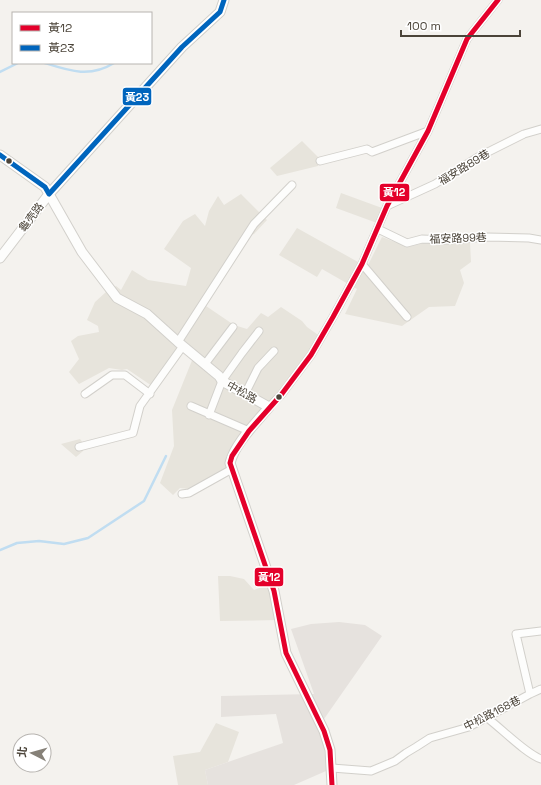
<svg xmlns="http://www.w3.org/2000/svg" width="541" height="785" font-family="'Space Grotesk','Noto Sans TC',sans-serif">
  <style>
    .residential { fill: #e7e4dc }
    .industrial { fill: #e6e2de }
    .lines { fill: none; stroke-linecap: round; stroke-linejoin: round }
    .stream { stroke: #c0ddf1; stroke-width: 2.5 }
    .minor-casing { stroke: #d2d0cb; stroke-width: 9 }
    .tertiary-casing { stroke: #d2d0cb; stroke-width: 11 }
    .minor { stroke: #fdfdfc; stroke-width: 7 }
    .tertiary { stroke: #fdfdfc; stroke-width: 9 }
    .bus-1-casing { stroke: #fff; stroke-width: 8 }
    .bus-2-casing { stroke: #fff; stroke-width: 8 }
    .bus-1 { stroke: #e4002b; stroke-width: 5 }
    .bus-2 { stroke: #0065bd; stroke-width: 5 }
    .bus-dot { fill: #4b4439; stroke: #fff; stroke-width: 1.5 }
    .labels { text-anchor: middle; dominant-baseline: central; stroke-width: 3; stroke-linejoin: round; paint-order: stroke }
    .street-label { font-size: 11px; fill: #4b4439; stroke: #fff }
    .line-badge { stroke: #fff; stroke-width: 1.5 }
    .badge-label { font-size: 11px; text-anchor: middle; font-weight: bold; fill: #fff }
  </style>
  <rect width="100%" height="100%" fill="#f4f2ee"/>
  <path class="residential" d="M 302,141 L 320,159 L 318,166 L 277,176 L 270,168 Z
    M 341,193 L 382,208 L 377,223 L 336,208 Z
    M 241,194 L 267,220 L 254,234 L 245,236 L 206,306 L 234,325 L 247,329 L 261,313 L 268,317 L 281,307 L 302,321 L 307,327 L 321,337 L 311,351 L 229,452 L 226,457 L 231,473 L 198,490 L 180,488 L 173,495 L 160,483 L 174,446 L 172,410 L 193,358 L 178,348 L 152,386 L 127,369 L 122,370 L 109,368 L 79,384 L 69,372 L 79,359 L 71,341 L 78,336 L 99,332 L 98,326 L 87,320 L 95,302 L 106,292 L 116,286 L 121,290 L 132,270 L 148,280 L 186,286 L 191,268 L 164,249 L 183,221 L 195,214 L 205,226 L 209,211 L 218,196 L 224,205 Z
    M 297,228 L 367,267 L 382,237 L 408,247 L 432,241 L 456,243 L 470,243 L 471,262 L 460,270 L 464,283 L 455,306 L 429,307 L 402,326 L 345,314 L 357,289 L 322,269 L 317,277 L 279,255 Z
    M 80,439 L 83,443 L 83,451 L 76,457 L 61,444 Z
    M 218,576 L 230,576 L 244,579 L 254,590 L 270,584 L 278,620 L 220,621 Z
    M 216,723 L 239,732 L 228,762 L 205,770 L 208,785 L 178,785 L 173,756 L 200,752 Z"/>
  <path class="industrial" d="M 339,622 L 365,625 L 382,636 L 317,729 L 324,742 L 326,771 L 294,785 L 208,785 L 205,770 L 283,743 L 276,714 L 221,717 L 221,696 L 314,694 L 291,629 L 311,624 Z"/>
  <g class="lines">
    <path class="stream" d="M 45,63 C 70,71 90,78 114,63
      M 0,72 L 18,63
      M 0,550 L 17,543 L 39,541 L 64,544 L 88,538 L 144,501 L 166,456"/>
    <defs>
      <path id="minor" d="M 320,161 L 367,149 L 372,152 L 428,131
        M 387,206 L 435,184 L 478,157 L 524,134 L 541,129
        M 378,229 L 407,243 L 422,239 L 447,240 L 487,237 L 529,238 L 541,240
        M 362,264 L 407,317
        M 178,342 L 254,224 L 292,185
        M 205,364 L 233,327
        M 85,394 L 112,375 L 125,375 L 150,394
        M 245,394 L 258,368 L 274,351
        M 191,406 L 249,431
        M 269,407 L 281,395 L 311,355 L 333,317 L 362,264 L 387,206 L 428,131 L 467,39 L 498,0
        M 209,415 L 222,381 L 242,353 L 259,331
        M 79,447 L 133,433 L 140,406 L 183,346
        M 182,494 L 189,493 L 232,469
        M 530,694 L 541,689
        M 486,717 C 501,728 526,754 541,759
        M 332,768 L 371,771 L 395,761 L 406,753 L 416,747 L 430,738 L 469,727 L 530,694 L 516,634 L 541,631"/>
      <path id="tertiary" d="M 0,155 L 45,187 L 82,252 L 117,298 L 147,314 L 178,342 L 219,376 L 222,381 L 269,407 C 256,423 235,443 230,463 L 274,591 L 286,653 L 324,731 L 330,750 L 332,785
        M 0,258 L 49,194 L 182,47 L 220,12 L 224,0"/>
    </defs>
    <use href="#minor" class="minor-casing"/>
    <use href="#tertiary" class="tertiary-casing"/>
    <use href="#minor" class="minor"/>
    <use href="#tertiary" class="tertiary"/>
    <defs>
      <path id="bus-1" d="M 332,785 L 330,750 L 324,731 L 286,653 L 274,591 L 230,463 L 232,456 L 249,431 L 281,395 L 311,355 L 333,317 L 362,264 L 387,206 L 428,131 L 467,39 L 498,0"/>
      <path id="bus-2" d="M 0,155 L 45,187 L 49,194
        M 49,194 L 182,47 L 220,12 L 224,0"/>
    </defs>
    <use href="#bus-1" class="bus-1-casing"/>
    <use href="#bus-2" class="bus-2-casing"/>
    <use href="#bus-1" class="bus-1"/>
    <use href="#bus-2" class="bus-2"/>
  </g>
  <g class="bus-dot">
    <circle cx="9" cy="161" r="3.5"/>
    <circle cx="279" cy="397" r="3.5"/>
  </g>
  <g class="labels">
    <g class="street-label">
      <text transform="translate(464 167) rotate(-31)">福安路89巷</text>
      <text transform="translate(31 217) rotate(-53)">龜壳路</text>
      <text transform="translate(458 238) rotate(-2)">福安路99巷</text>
      <text transform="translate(242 392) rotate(29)">中松路</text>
      <text transform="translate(492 713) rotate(-27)">中松路168巷</text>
    </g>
  </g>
  <g class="line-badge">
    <rect x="122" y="87" width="30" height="19" rx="4" fill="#0065bd"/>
    <rect x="379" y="183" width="31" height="19" rx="4" fill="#e4002b"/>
    <rect x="254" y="567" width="30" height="20" rx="4" fill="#e4002b"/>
  </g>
  <g class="badge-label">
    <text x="137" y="101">黃23</text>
    <text x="394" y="196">黃12</text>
    <text x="269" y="581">黃12</text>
  </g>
  <rect x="12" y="12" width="140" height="52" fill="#ffffff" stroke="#b7b4b0"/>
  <rect x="20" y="25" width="20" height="6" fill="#e4002b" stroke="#b7b4b0"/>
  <text x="48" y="32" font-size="12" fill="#4b4439">黃12</text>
  <rect x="20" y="45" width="20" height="6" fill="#0065bd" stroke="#b7b4b0"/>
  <text x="48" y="52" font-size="12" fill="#4b4439">黃23</text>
  <g transform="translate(32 753) rotate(276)"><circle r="19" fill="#ffffff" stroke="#b7b4b0"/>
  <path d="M0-3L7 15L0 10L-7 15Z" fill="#868178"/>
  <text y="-6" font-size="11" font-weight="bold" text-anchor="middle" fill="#4b4439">北</text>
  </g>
  <path d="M401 30v6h119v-6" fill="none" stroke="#4b4439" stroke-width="2"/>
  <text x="407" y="30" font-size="12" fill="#4b4439" stroke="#ffffff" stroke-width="3" paint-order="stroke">100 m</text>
</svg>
